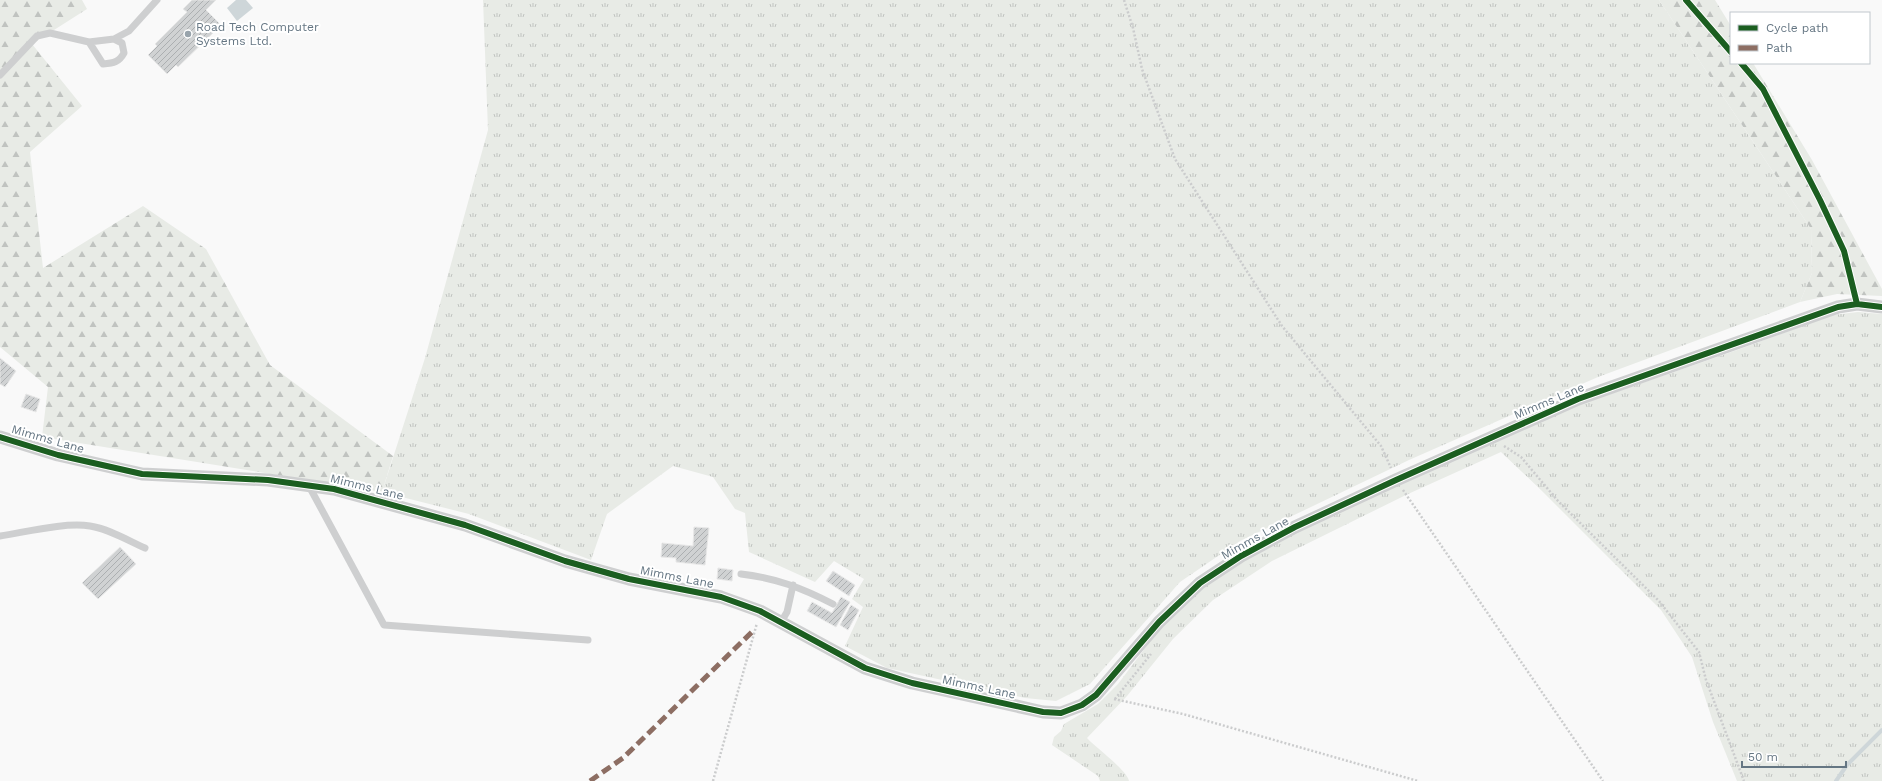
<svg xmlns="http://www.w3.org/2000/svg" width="1882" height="781" font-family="'Work Sans',sans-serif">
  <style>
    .grass { fill: url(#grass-tufts) }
    .forest { fill: url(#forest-firs) }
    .water { fill: #ced6d9 }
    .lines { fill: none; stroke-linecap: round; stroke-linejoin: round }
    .stream { stroke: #ced6d9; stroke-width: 4 }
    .building { fill: url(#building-hatch); stroke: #e8e8e8 }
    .path { stroke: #cbcccd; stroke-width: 2.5; stroke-dasharray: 2 2; stroke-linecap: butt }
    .lane { stroke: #cecfd0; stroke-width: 7 }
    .street { stroke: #cecfd0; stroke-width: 13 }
    .quiet { stroke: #8d6e63; stroke-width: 5; stroke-dasharray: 10 5; stroke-linecap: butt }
    .cycleway-casing { stroke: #fff; stroke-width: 8 }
    .cycleway { stroke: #1b5e20; stroke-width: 6 }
    .poi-dot { fill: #99a4ac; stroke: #fff; stroke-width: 1.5 }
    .labels { text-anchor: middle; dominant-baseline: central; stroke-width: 4; stroke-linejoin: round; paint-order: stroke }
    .poi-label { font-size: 12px; fill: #657683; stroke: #fff; text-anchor: start }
    .street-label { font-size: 12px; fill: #657683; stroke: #fff }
  </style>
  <defs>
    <pattern id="grass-tufts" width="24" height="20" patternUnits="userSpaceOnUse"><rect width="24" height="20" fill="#e8ebe6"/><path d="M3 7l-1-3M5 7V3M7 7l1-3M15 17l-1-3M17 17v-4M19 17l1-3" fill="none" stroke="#c0c3c0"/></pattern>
    <pattern id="forest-firs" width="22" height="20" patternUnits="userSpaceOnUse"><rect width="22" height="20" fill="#e8ebe6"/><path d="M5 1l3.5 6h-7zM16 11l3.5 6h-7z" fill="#c0c3c0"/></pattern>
    <pattern id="building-hatch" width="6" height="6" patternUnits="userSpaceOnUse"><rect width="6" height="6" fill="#d0d2d3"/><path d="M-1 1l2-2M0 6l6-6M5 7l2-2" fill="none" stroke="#acafb1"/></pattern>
  </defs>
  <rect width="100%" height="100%" fill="#f9f9f9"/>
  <path class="grass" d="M 483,0 L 1659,0 L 1811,229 L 1812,273 L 1800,302 L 1598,377 L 1409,460 L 1240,541 L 1180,582 L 1090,684 L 1056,701 L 1025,698 L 887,668 L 845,646 L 863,607 L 852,599 L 864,579 L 834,561 L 815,582 L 749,552 L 745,513 L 735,509 L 713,477 L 673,466 L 607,514 L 591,560 L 469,514 L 382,492 L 425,358 L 488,130 Z
    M 1858,312 L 1882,314 L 1882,781 L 1737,781 L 1713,722 L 1692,657 L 1661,610 L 1541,490 L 1501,452 L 1408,494 L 1272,561 L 1213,600 L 1173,639 L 1127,696 L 1087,738 C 1096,748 1127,770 1129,781 L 1100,781 L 1098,776 L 1052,745 L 1054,737 L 1061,731 L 1064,724 L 1098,704 L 1118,684 L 1158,631 L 1210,582 L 1273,543 L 1370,497 L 1576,406 L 1740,349 L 1832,315 Z"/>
  <path class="forest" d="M 0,0 L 82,0 L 87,9 L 32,44 L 82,106 L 30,152 L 43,268 L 143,206 L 206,249 L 270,365 L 393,456 L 382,492 L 42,437 L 48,387 L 0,347 Z
    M 1659,0 L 1715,0 L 1731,26 L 1731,63 L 1753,63 L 1812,160 L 1882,289 L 1882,296 L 1837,294 L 1800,302 L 1812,273 L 1811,229 Z"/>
  <path class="water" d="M 236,0 L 246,0 L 253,8 L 237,21 L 227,8 Z"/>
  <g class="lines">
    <path class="stream" d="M 1836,781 L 1847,765 L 1882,730"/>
  </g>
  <path class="building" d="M 192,0 L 216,0 L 206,10 L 221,25 L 178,67 L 176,65 L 167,74 L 148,55 L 157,46 L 155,44 L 187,12 L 183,9 Z
    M 0,358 L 16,371 L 5,387 L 0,384 Z
    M 26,394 L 40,399 L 36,412 L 21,407 Z
    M 694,527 L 709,528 L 705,565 L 676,562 L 676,558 L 661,557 L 662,543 L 693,546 Z
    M 120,547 L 136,564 L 98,599 L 82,583 Z
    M 718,568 L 733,570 L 732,581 L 717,579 Z
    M 833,571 L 855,585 L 849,596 L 826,581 Z
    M 841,597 L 850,602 L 836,627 L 807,611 L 812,602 L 832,613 Z
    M 851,605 L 859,610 L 848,630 L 840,625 Z"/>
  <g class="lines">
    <path class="path" d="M 1124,0 L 1133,28 L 1142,69 L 1175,159 L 1282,326 L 1381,446 L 1391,468
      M 1504,446 L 1521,457 L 1558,501 L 1659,601 L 1699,652 L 1706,680 L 1744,781
      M 1403,490 L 1603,781
      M 1114,699 L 1183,714 L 1418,781
      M 1115,699 L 1151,654
      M 713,781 L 757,623"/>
    <path class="lane" d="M 114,39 L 129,31 L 157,0
      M 0,75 L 37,36 L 50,33 L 89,42 L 103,64 C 114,63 119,62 124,53 L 122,43 L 114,39 L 89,42
      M 309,486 L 384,625 L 588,640
      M 0,536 C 26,532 65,522 90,526 C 109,529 127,540 145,548
      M 741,574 C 776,578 802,588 833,604
      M 781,622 L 787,612 L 793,585"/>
    <path class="street" d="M 0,437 L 58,455 L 142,474 L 268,480 L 334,489 L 465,525 L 565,561 L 629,579 L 721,597 L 760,611 L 865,668 L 912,683 L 1043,712 L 1061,713 L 1082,705 L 1096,695 L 1159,622 L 1200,583 L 1241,556 L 1295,527 L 1396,480 L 1578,399 L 1838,307 L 1857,304 L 1882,307"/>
    <path class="quiet" d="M 590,781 L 623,758 L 755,629"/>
    <defs>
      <path id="cycleway" d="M 1686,0 L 1731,52
        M 1741,63 L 1763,89 L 1820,200 L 1844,251 L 1857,304
        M 0,437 L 58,455 L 142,474 L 268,480 L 334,489 L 465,525 L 565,561 L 629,579 L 721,597 L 760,611 L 865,668 L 912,683 L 1043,712 L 1061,713 L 1082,705 L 1096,695 L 1159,622 L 1200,583 L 1241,556 L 1295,527 L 1396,480 L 1578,399 L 1838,307 L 1857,304 L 1882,307"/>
    </defs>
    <use href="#cycleway" class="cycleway-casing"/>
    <use href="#cycleway" class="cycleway"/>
  </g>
  <circle class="poi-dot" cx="188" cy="34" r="4"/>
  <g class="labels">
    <g class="poi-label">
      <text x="196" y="27">Road Tech Computer<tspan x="196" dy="14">Systems Ltd.</tspan></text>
    </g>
    <g class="street-label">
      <text transform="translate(1549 401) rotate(-23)">Mimms Lane</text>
      <text transform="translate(48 439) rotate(16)">Mimms Lane</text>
      <text transform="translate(367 487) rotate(14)">Mimms Lane</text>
      <text transform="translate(1255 538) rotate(-29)">Mimms Lane</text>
      <text transform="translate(677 577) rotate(11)">Mimms Lane</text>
      <text transform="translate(979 687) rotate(12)">Mimms Lane</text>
    </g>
  </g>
  <rect x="1730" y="12" width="140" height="52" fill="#ffffff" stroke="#c1c8cd"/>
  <rect x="1738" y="25" width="20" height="6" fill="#1b5e20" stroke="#c1c8cd"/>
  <text x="1766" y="32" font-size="12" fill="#657683">Cycle path</text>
  <rect x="1738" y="45" width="20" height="6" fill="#8d6e63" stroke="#c1c8cd"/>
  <text x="1766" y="52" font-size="12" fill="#657683">Path</text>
  <path d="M1742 761v6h104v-6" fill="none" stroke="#657683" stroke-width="2"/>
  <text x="1748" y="761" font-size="12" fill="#657683" stroke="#ffffff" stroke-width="3" paint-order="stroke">50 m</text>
</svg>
